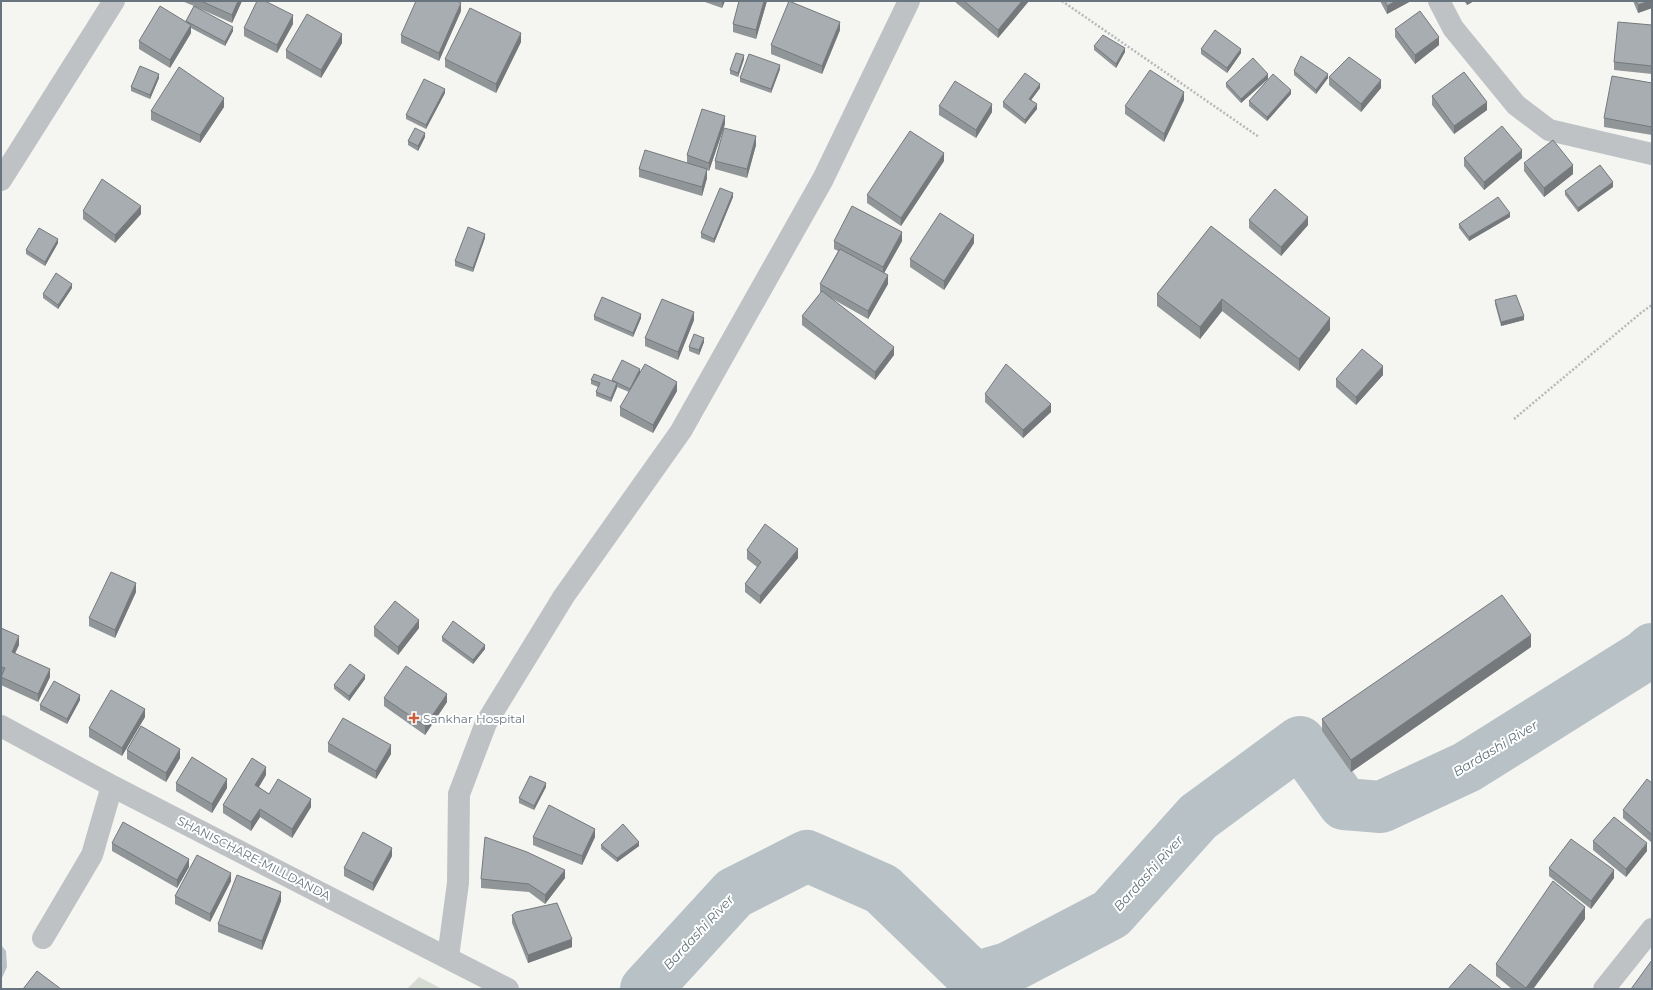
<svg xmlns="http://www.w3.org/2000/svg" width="1653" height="990" font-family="Montserrat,sans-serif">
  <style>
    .green { fill: #d6dbd4 }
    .water { fill: #b8c1c5 }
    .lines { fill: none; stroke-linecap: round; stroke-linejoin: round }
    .river { stroke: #b8c1c5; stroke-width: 52 }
    .path { stroke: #b6b9bb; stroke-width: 2.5; stroke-dasharray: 2 2; stroke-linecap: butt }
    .minor { stroke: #bfc2c5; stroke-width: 22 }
    .wall { fill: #909598 }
    .shaded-wall { fill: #75797c }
    .building { fill: #a7adb1; stroke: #75797c }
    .poi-dot { fill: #cb5d3b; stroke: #fff; stroke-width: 1.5 }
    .labels { text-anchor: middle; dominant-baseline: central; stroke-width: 4; stroke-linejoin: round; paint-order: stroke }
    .poi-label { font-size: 12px; fill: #68757f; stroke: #fff; text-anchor: start }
    .street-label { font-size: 12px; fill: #68757f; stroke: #fff }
    .water-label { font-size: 13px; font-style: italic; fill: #63757b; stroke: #fff }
  </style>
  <rect width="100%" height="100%" fill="#f5f5f2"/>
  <path class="green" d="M 419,977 L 442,989 L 407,989 Z"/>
  <path class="water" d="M 1,945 L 6,951 L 7,967 L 1,980 Z"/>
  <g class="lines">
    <path class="river" d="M 646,989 L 734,893 L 807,856 L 882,889 L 974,978 L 1008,968 L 1111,914 L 1198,817 L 1300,742 L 1344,804 L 1381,807 L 1467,767 L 1644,656 L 1652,649"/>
    <path class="path" d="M 1062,1 L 1259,137
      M 1514,419 L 1642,312 L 1652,305"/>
    <path class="minor" d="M 1439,1 L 1453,28 L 1516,105 L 1549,130 L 1652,154
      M 1,180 L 114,1
      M 1,726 L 112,786 L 508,989
      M 43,938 L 92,855 L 112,786
      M 448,957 L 458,883 L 459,794 L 486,723 L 564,596 L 681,431 L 823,179 L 909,1
      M 1604,989 L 1652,929"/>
  </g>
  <path class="wall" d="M 182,1 L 242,1 L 232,23 L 196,7 L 233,31 L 225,46 L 191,28 L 191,33 L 170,68 L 139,49 L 139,41 L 186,22 L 186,21 L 194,6 Z
    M 702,1 L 725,1 L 722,8 Z
    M 739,1 L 767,1 L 756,39 L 733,32 L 733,24 Z
    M 954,1 L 1029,1 L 998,38 Z
    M 1380,1 L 1411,1 L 1387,14 Z
    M 1464,1 L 1474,1 L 1467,5 Z
    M 1633,1 L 1652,1 L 1652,8 L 1638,13 Z
    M 461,11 L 439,61 L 401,43 L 401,35 Z
    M 293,24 L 277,53 L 244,36 L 244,28 Z
    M 1652,25 L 1652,74 L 1614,70 L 1614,62 Z
    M 1395,29 L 1439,45 L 1415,64 L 1395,37 Z
    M 840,30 L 822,74 L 771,54 L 771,45 Z
    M 521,42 L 496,93 L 445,67 L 445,59 Z
    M 342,43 L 321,78 L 286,58 L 286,50 Z
    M 1094,46 L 1125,52 L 1116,68 L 1094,50 Z
    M 1201,49 L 1241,53 L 1227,73 L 1201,54 Z
    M 744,59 L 738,77 L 730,74 L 730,70 Z
    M 780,69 L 771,93 L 740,82 L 740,78 Z
    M 1294,71 L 1328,78 L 1316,94 L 1294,75 Z
    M 1329,77 L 1381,88 L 1361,112 L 1329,85 Z
    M 159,78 L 150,99 L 131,91 L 131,87 Z
    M 1268,79 L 1241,103 L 1226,87 L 1226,83 Z
    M 1652,83 L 1652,135 L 1604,127 L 1604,118 Z
    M 1040,88 L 1031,100 L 1037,109 L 1025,124 L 1003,107 L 1003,102 Z
    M 445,93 L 426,129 L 406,119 L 406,115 Z
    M 1291,94 L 1267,121 L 1249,106 L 1249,101 Z
    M 1432,96 L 1487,110 L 1454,134 L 1432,105 Z
    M 1184,100 L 1164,142 L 1125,114 L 1125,106 Z
    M 939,106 L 992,112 L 976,138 L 939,115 Z
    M 224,107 L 200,143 L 151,120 L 151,111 Z
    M 725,124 L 709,171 L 707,170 L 707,178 L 702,196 L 639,177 L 639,169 L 687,163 L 687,155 Z
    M 425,137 L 418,151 L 408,145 L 408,141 Z
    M 756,145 L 747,178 L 715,169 L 715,161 Z
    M 1464,158 L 1522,158 L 1484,190 L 1464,166 Z
    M 944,161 L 901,226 L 867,203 L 867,195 Z
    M 1524,163 L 1573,174 L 1544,197 L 1524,171 Z
    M 1613,187 L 1578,212 L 1565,195 L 1565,191 Z
    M 733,197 L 714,243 L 701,238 L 701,233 Z
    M 83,211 L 141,214 L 115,243 L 83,219 Z
    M 1510,217 L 1469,241 L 1459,228 L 1459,224 Z
    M 1249,220 L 1308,225 L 1281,256 L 1249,228 Z
    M 1211,226 L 1330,330 L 1299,371 L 1222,311 L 1200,339 L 1157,306 L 1157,294 Z
    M 485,238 L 473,272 L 455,266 L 455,261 Z
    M 834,241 L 902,241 L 884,273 L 888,284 L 868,319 L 831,298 L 894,355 L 875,380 L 802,325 L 802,316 L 821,293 L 820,292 L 820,284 L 838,251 L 834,249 Z
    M 58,243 L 45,266 L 26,254 L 26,250 Z
    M 974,243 L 944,290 L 910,267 L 910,259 Z
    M 72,288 L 58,309 L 43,298 L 43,294 Z
    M 1495,300 L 1524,320 L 1501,326 L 1495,304 Z
    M 594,316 L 641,318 L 633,337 L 594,320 Z
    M 694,320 L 678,360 L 645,346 L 645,338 Z
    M 704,342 L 699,355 L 689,351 L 689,347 Z
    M 640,373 L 677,391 L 653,433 L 620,416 L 620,407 L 629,392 L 617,387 L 611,402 L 596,396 L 596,392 L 598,387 L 591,384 L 591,380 L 612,381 L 612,380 Z
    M 1383,375 L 1356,405 L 1336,387 L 1336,379 Z
    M 985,394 L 1051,412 L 1023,438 L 985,402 Z
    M 747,550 L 798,558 L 760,604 L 745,592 L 745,584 L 757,567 L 747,559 Z
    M 136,592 L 115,638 L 89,626 L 89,618 Z
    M 374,627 L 419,628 L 398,655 L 374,636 Z
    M 1,628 L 19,645 L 15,653 L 50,677 L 38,702 L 1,685 Z
    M 442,637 L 485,649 L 473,664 L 442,641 Z
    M 1531,647 L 1351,772 L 1322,731 L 1322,719 Z
    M 365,679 L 349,701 L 334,689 L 334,685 Z
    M 384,698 L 447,702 L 425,735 L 384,706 Z
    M 80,700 L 67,724 L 40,710 L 40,705 Z
    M 145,717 L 122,756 L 89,737 L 89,728 Z
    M 328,743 L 391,754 L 376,779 L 328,752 Z
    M 127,750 L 180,758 L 166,782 L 127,759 Z
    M 266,775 L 259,787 L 269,794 L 311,807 L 292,838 L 260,817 L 251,831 L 223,813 L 223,805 Z
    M 176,783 L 227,788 L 212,813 L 176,791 Z
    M 1652,783 L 1651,842 L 1623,818 L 1623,810 Z
    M 546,787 L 534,810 L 519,803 L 519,798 Z
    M 533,837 L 595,837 L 582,865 L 533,845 Z
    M 1593,841 L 1647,851 L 1626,877 L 1593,850 Z
    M 112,843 L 189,867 L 177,888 L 112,851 Z
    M 601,845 L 639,846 L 617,862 L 601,849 Z
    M 392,856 L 373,891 L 344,876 L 344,868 Z
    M 1549,868 L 1614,878 L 1591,909 L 1549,876 Z
    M 565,878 L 545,904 L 529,892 L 481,888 L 481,879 Z
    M 231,881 L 210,922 L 175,904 L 175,896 Z
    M 281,901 L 262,950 L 218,932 L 218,924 Z
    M 512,915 L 572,947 L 528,963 L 512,923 Z
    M 1585,919 L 1533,989 L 1512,989 L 1496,976 L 1496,964 Z"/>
  <path class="shaded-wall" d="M 238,1 L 242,1 L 232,23 L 232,15 Z
    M 722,1 L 725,1 L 722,8 Z
    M 764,1 L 767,1 L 756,39 L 756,30 Z
    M 1022,1 L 1029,1 L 998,38 L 998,30 Z
    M 1396,1 L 1411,1 L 1387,14 L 1387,6 Z
    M 1467,1 L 1474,1 L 1467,5 Z
    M 1649,1 L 1652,1 L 1652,8 L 1638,13 L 1638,5 Z
    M 461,3 L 461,11 L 439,61 L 439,53 Z
    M 293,15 L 293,24 L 277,53 L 277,45 Z
    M 840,22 L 840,30 L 822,74 L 822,66 Z
    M 191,25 L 191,33 L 170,68 L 170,60 Z
    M 233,27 L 233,31 L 225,46 L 225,42 Z
    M 521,33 L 521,42 L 496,93 L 496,84 Z
    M 342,34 L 342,43 L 321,78 L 321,70 Z
    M 1439,37 L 1439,45 L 1415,64 L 1415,55 Z
    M 1125,48 L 1125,52 L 1116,68 L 1116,64 Z
    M 1241,49 L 1241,53 L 1227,73 L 1227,68 Z
    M 744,55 L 744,59 L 738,77 L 738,73 Z
    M 780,65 L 780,69 L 771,93 L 771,89 Z
    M 159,74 L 159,78 L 150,99 L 150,95 Z
    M 1268,74 L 1268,79 L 1241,103 L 1241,99 Z
    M 1328,74 L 1328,78 L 1316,94 L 1316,90 Z
    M 1381,80 L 1381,88 L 1361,112 L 1361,104 Z
    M 1040,84 L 1040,88 L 1029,103 L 1029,99 Z
    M 445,89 L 445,93 L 426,129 L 426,125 Z
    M 1291,90 L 1291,94 L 1267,121 L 1267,117 Z
    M 1184,92 L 1184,100 L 1164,142 L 1164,134 Z
    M 224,98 L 224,107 L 200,143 L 200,135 Z
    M 1487,102 L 1487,110 L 1454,134 L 1454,126 Z
    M 992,104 L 992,112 L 976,138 L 976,130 Z
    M 1037,104 L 1037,109 L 1025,124 L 1025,120 Z
    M 725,116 L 725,124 L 709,171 L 709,163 Z
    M 425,133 L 425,137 L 418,151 L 418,146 Z
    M 756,136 L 756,145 L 747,178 L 747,169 Z
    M 1522,150 L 1522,158 L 1484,190 L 1484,182 Z
    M 944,153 L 944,161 L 901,226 L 901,218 Z
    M 1573,165 L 1573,174 L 1544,197 L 1544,188 Z
    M 707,169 L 707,178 L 702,196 L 702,187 Z
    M 1613,182 L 1613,187 L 1578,212 L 1578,208 Z
    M 733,193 L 733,197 L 714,243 L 714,239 Z
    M 141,206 L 141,214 L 115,243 L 115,235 Z
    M 1510,213 L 1510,217 L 1469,241 L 1469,237 Z
    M 1308,217 L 1308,225 L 1281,256 L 1281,247 Z
    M 902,232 L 902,241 L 883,275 L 883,267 Z
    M 485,234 L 485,238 L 473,272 L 473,268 Z
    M 974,235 L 974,243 L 944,290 L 944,281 Z
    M 58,239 L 58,243 L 45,266 L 45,262 Z
    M 888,275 L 888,284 L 868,319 L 868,311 Z
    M 72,284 L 72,288 L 58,309 L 58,305 Z
    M 1222,299 L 1222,311 L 1200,339 L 1200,327 Z
    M 694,312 L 694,320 L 678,360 L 678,352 Z
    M 641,314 L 641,318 L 633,337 L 633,333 Z
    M 1524,316 L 1524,320 L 1501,326 L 1501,322 Z
    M 1330,318 L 1330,330 L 1299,371 L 1299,359 Z
    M 704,338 L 704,342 L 699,355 L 699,350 Z
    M 894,347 L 894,355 L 875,380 L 875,372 Z
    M 1383,366 L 1383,375 L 1356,405 L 1356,397 Z
    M 640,369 L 640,373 L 630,393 L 630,389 Z
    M 677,382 L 677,391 L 653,433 L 653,425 Z
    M 617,383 L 617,388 L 611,402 L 611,398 Z
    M 1051,404 L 1051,412 L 1023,438 L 1023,430 Z
    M 798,549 L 798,558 L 760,604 L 760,596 Z
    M 136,583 L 136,592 L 115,638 L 115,630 Z
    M 419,620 L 419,628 L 398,655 L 398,647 Z
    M 1531,635 L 1531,647 L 1351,772 L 1351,760 Z
    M 19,636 L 19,645 L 12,660 L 12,652 Z
    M 485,645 L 485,649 L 473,664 L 473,660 Z
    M 50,669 L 50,677 L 38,702 L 38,694 Z
    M 365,675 L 365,679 L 349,701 L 349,696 Z
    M 447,694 L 447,702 L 425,735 L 425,726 Z
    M 80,695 L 80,700 L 67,724 L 67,719 Z
    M 145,709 L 145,717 L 122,756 L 122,748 Z
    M 391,745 L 391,754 L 376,779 L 376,771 Z
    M 180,749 L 180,758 L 166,782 L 166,773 Z
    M 266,767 L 266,775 L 255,793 L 255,785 Z
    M 227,779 L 227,788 L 212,813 L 212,804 Z
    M 546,783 L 546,787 L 534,810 L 534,806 Z
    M 311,799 L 311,807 L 292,838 L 292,829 Z
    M 260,809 L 260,817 L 251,831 L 251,822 Z
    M 595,829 L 595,837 L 582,865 L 582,856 Z
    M 1652,833 L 1652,841 L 1651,842 L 1651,834 Z
    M 639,842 L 639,846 L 617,862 L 617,858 Z
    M 1647,843 L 1647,851 L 1626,877 L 1626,869 Z
    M 392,848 L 392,856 L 373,891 L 373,883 Z
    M 189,859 L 189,867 L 177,888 L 177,880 Z
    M 565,870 L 565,878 L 545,904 L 545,895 Z
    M 1614,870 L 1614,878 L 1591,909 L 1591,901 Z
    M 231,873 L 231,881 L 210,922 L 210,914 Z
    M 281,892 L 281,901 L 262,950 L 262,941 Z
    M 1585,907 L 1585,919 L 1533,989 L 1526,989 L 1526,988 Z
    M 572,939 L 572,947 L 528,963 L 528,955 Z"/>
  <path class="building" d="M 201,1 L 238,1 L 232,15 Z
    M 257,1 L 265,1 L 293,15 L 277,45 L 244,28 Z
    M 416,1 L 457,1 L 461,3 L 439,53 L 401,35 Z
    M 739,1 L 764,1 L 756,30 L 733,24 Z
    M 789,1 L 840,22 L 822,66 L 771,45 Z
    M 964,1 L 1022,1 L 998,30 Z
    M 1385,1 L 1396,1 L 1387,6 Z
    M 1636,1 L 1649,1 L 1638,5 Z
    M 160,6 L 191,25 L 170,60 L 139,41 Z
    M 194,6 L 233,27 L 225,42 L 186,21 Z
    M 470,8 L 521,33 L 496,84 L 445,59 Z
    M 1420,11 L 1439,37 L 1415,55 L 1395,29 Z
    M 307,14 L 342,34 L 321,70 L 286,50 Z
    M 1618,22 L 1652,25 L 1652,66 L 1614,62 Z
    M 1215,30 L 1241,49 L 1227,68 L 1201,49 Z
    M 1103,35 L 1125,48 L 1116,64 L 1094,46 Z
    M 736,53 L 744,55 L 738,73 L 730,70 Z
    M 749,54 L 780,65 L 771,89 L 740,78 Z
    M 1301,56 L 1328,74 L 1316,90 L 1294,71 Z
    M 1349,57 L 1381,80 L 1361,104 L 1329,77 Z
    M 1253,58 L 1268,74 L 1241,99 L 1226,83 Z
    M 140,66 L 159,74 L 150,95 L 131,87 Z
    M 179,67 L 224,98 L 200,135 L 151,111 Z
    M 1150,70 L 1184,92 L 1164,134 L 1125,106 Z
    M 1464,72 L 1487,102 L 1454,126 L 1432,96 Z
    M 1025,73 L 1040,84 L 1029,99 L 1037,104 L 1025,120 L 1003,102 Z
    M 1273,74 L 1291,90 L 1267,117 L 1249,101 Z
    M 1612,76 L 1652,83 L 1652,127 L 1604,118 Z
    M 424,79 L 445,89 L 426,125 L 406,115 Z
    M 955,81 L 992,104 L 976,130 L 939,106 Z
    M 702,109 L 725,116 L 709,163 L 687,155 Z
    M 1502,126 L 1522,150 L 1484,182 L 1464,158 Z
    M 415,128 L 425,133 L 418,146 L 408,141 Z
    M 724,128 L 756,136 L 747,169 L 715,161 Z
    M 910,131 L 944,153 L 901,218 L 867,195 Z
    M 1553,140 L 1573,165 L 1544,188 L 1524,163 Z
    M 645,150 L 707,169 L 702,187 L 639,169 Z
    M 1600,165 L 1613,182 L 1578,208 L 1565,191 Z
    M 102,179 L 141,206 L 115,235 L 83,211 Z
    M 720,188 L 733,193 L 714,239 L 701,233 Z
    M 1275,189 L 1308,217 L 1281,247 L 1249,220 Z
    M 1498,197 L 1510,213 L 1469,237 L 1459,224 Z
    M 852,206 L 902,232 L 883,267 L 834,241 Z
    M 940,213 L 974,235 L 944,281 L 910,259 Z
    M 1211,226 L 1330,318 L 1299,359 L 1222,299 L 1200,327 L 1157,294 Z
    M 468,227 L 485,234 L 473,268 L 455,261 Z
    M 39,228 L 58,239 L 45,262 L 26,250 Z
    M 840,249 L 888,275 L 868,311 L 820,284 Z
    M 56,273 L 72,284 L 58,305 L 43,294 Z
    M 822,291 L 894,347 L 875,372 L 802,316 Z
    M 1516,295 L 1524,316 L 1501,322 L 1495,300 Z
    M 602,297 L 641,314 L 633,333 L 594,316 Z
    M 662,299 L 694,312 L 678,352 L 645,338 Z
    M 694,334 L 704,338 L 699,350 L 689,347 Z
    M 1362,349 L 1383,366 L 1356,397 L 1336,379 Z
    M 622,360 L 640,369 L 630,389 L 612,380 Z
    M 645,364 L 677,382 L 653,425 L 620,407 Z
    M 1006,364 L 1051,404 L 1023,430 L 985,394 Z
    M 594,374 L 617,383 L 611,398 L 596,392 L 600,383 L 591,380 Z
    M 765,524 L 798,549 L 760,596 L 745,584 L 761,562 L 747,550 Z
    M 111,572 L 136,583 L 115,630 L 89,618 Z
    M 1502,595 L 1531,635 L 1351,760 L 1322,719 Z
    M 395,601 L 419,620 L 398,647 L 374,627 Z
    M 453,621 L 485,645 L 473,660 L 442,637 Z
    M 1,628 L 19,636 L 12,652 L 50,669 L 38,694 L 1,677 L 5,668 L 1,667 Z
    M 350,664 L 365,675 L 349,696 L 334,685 Z
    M 406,666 L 447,694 L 425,726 L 384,698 Z
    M 54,681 L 80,695 L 67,719 L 40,705 Z
    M 111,690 L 145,709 L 122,748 L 89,728 Z
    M 343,718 L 391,745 L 376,771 L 328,743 Z
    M 141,726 L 180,749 L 166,773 L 127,750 Z
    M 192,757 L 227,779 L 212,804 L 176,783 Z
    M 252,758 L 266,767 L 255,785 L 269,794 L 278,779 L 311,799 L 292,829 L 260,809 L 251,822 L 223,805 Z
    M 530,776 L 546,783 L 534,806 L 519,798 Z
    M 1647,779 L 1652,783 L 1652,833 L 1651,834 L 1623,810 Z
    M 549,805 L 595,829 L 582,856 L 533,837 Z
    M 1614,817 L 1647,843 L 1626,869 L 1593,841 Z
    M 123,822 L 189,859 L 177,880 L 112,843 Z
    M 623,824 L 639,842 L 617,858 L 601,845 Z
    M 363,832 L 392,848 L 373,883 L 344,868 Z
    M 485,837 L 527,852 L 565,870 L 545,895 L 529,884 L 481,879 Z
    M 1571,839 L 1614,870 L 1591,901 L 1549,868 Z
    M 197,855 L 231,873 L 210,914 L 175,896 Z
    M 237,875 L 281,892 L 262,941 L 218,924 Z
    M 1553,881 L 1585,907 L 1526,988 L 1496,964 Z
    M 557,903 L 572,939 L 528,955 L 512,915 L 516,912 Z
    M 1652,960 L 1652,989 L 1631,989 Z
    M 1470,964 L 1502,989 L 1448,989 Z
    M 37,971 L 61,989 L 23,989 Z"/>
  <path class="poi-dot" d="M412 712h4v4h4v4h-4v4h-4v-4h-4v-4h4z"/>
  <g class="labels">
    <g class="poi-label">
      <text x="423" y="718">Sankhar Hospital</text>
    </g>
    <g class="street-label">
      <text transform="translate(254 858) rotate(27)">SHANISCHARE-MILLDANDA</text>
    </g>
    <g class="water-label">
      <text transform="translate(1495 748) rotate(-31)">Bardashi River</text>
      <text transform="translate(1148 873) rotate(-48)">Bardashi River</text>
      <text transform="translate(698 932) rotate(-47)">Bardashi River</text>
    </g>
  </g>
  <rect width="1653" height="990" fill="none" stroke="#68757f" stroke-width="4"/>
</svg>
